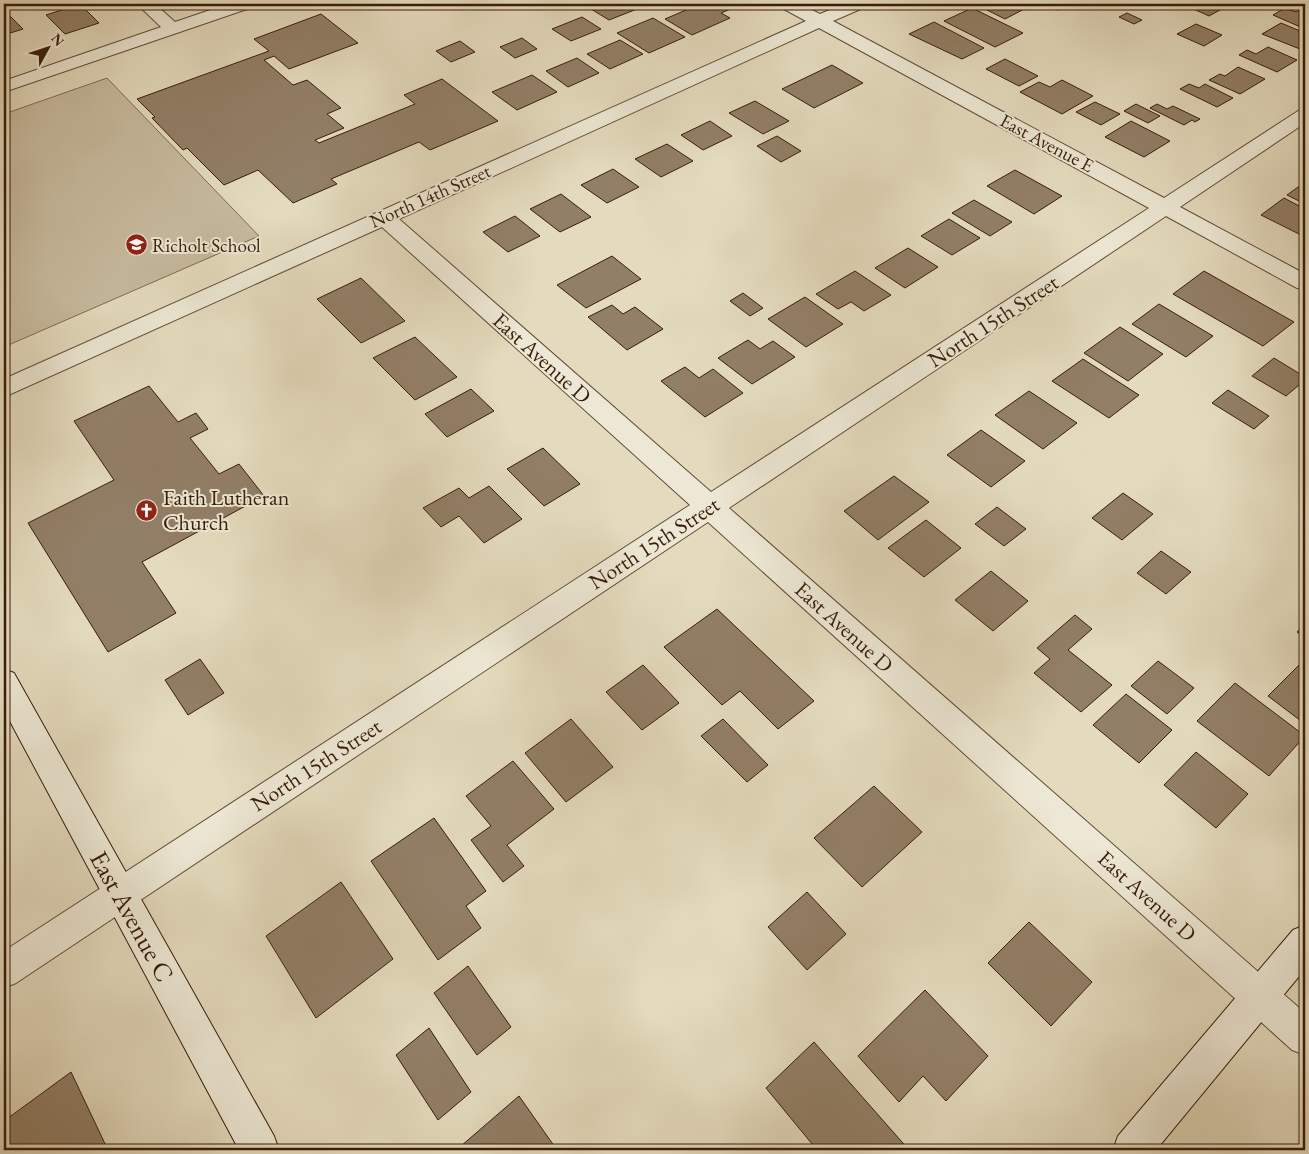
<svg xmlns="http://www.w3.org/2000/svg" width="1309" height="1154" font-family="'EB Garamond',serif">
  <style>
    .green { fill: #c7bb9f; stroke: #806c54 }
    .building { fill: #927f67; stroke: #391c08 }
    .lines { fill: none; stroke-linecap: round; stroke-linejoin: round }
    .street-casing { stroke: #644c36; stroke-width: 2 }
    .secondary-casing { stroke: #391c08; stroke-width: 2 }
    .street { fill: #ede8d5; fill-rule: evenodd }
    .secondary { fill: #ede8d5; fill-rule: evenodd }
    .labels { text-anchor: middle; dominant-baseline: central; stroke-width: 4; stroke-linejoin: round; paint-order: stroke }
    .far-street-label { font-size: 19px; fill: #391c08; stroke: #ede8d5 }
    .far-poi-label { font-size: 19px; fill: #391c08; stroke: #ede8d5; text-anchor: start }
    .street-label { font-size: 22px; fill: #391c08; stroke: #ede8d5 }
    .poi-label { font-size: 22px; fill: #391c08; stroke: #ede8d5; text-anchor: start }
    .near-street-label { font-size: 26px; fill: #391c08; stroke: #ede8d5 }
  </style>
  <rect width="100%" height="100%" fill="#e4dbbe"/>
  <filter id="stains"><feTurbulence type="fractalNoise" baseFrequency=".004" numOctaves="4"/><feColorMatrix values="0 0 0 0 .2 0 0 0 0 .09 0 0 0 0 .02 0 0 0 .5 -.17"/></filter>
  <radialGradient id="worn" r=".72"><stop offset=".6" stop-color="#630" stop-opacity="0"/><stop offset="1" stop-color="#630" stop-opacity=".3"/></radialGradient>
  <path class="green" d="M 107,78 L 259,236 L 4,347 L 4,114 Z"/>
  <path class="building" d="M 80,4 L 99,23 L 65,34 L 46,15 Z
    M 379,4 L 402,4 L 387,9 Z
    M 603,4 L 629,4 L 637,9 L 609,20 L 591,9 Z
    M 700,4 L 725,4 L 733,8 L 721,13 L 730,18 L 692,35 L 665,19 Z
    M 975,4 L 1034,4 L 1005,19 Z
    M 1044,4 L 1070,4 L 1058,10 Z
    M 1192,4 L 1231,4 L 1209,16 L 1187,6 Z
    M 1305,7 L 1305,29 L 1273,15 L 1285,8 L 1296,12 Z
    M 972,8 L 1023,33 L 995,47 L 944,21 Z
    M 1127,13 L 1142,20 L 1134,24 L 1119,17 Z
    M 8,14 L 23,29 L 4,35 L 4,16 Z
    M 321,14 L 358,43 L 289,69 L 274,56 L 264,60 L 293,85 L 307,80 L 341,108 L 327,114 L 344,128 L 315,140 L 319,143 L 415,104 L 404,95 L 442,79 L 498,121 L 430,150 L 419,142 L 331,179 L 337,184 L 293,203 L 258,170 L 224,185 L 187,148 L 183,150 L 152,118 L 155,117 L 137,99 L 269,51 L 254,39 Z
    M 582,17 L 601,29 L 571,41 L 552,29 Z
    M 653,18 L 685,37 L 649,53 L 617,33 Z
    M 934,22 L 984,48 L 962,59 L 909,34 Z
    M 1281,23 L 1305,33 L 1305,51 L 1262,34 Z
    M 1196,24 L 1222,35 L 1204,46 L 1177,34 Z
    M 522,38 L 537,49 L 515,58 L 500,47 Z
    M 620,40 L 643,54 L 610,69 L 587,54 Z
    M 460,41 L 475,52 L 451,62 L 436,51 Z
    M 1268,47 L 1297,60 L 1277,72 L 1239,55 L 1247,50 L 1256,54 Z
    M 577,58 L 599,73 L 568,87 L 546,71 Z
    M 1005,59 L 1038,76 L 1019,86 L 986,69 Z
    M 832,65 L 863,83 L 814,108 L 782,89 Z
    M 1238,67 L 1265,79 L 1240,94 L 1209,80 L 1220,74 L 1225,76 Z
    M 532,75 L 557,92 L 517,110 L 492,92 Z
    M 1062,80 L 1093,96 L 1062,114 L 1020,92 L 1039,82 L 1050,87 Z
    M 1189,84 L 1199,88 L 1205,84 L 1233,98 L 1217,107 L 1180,89 Z
    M 755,101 L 789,121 L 763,134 L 729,113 Z
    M 1095,102 L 1120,114 L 1101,125 L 1076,112 Z
    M 1136,104 L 1160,116 L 1148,123 L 1124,111 Z
    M 1157,104 L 1167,109 L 1173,106 L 1200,119 L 1195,122 L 1192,120 L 1184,125 L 1150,108 Z
    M 710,121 L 732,136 L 703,150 L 681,135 Z
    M 1131,121 L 1170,141 L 1144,157 L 1105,137 Z
    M 777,136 L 801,151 L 781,162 L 757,146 Z
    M 667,144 L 693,161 L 661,177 L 635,159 Z
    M 613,169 L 639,187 L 607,203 L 581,185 Z
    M 1015,170 L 1062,196 L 1034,214 L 987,186 Z
    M 1305,182 L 1305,204 L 1287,195 Z
    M 561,194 L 591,217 L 560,232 L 530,209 Z
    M 1284,198 L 1305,209 L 1305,232 L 1301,235 L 1261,215 Z
    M 974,200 L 1012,222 L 990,236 L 952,213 Z
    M 515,216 L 540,236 L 508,252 L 483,232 Z
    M 949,219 L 980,238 L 952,255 L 921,236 Z
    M 908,248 L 938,267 L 905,288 L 875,268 Z
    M 612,256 L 641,279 L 586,308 L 557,285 Z
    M 855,271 L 891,295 L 864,311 L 851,302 L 838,309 L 816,294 Z
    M 1204,271 L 1294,322 L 1263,346 L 1173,294 Z
    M 361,278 L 405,321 L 361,343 L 317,299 Z
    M 743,293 L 763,308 L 750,316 L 730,301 Z
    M 805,297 L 843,324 L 806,347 L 768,319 Z
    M 1159,304 L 1213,336 L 1186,357 L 1132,324 Z
    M 612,305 L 623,314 L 635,307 L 663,329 L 627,350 L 588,317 Z
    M 1120,327 L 1163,354 L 1128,381 L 1084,353 Z
    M 415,337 L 457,377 L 415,400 L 373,358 Z
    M 748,340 L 760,349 L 773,341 L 795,357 L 752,384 L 718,358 Z
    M 1274,358 L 1305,377 L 1305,380 L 1286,396 L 1252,376 Z
    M 1083,359 L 1139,395 L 1109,418 L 1052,381 Z
    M 685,367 L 699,378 L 713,369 L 743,393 L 705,417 L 661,381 Z
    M 149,386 L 178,422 L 196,413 L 208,429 L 190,438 L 219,474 L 239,464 L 264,496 L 142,562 L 176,613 L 108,652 L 28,523 L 114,480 L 74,421 Z
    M 471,389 L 494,411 L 447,437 L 425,414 Z
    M 1228,390 L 1269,416 L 1254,429 L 1212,403 Z
    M 1029,391 L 1077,423 L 1043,449 L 995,415 Z
    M 981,430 L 1025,461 L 991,487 L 947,455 Z
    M 543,448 L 580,484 L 544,506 L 507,469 Z
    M 894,476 L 929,502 L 878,540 L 844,511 Z
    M 489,486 L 522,519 L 484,543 L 459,516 L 441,527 L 423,508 L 459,488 L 469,498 Z
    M 1123,493 L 1153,514 L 1122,540 L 1092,518 Z
    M 997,507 L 1026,529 L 1004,546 L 975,524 Z
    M 926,520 L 961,548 L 924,577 L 888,548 Z
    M 1161,551 L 1191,572 L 1166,594 L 1137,573 Z
    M 991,571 L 1028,601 L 993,631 L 955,600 Z
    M 717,609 L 814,701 L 778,729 L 740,691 L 722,705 L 664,647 Z
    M 1075,615 L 1092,629 L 1068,650 L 1112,685 L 1081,712 L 1034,673 L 1050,659 L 1037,648 Z
    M 1305,624 L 1305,638 L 1297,632 Z
    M 200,659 L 224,693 L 188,715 L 165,680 Z
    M 1158,661 L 1194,688 L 1167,714 L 1131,686 Z
    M 643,665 L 679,703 L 642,730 L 606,692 Z
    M 1299,665 L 1305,669 L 1305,724 L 1268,696 Z
    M 1235,683 L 1305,736 L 1269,776 L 1197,721 Z
    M 1126,694 L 1172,730 L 1139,763 L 1093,725 Z
    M 571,719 L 613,767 L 566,802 L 525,753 Z
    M 723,719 L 768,765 L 747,782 L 701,736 Z
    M 1196,752 L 1248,794 L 1216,828 L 1164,785 Z
    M 513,761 L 554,809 L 507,845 L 524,866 L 503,882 L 471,840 L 491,826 L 466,796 Z
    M 874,786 L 922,832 L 862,887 L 814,838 Z
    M 434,818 L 486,891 L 466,906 L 481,928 L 438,960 L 371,861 Z
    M 341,882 L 393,959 L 316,1018 L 266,936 Z
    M 807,892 L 846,934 L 807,970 L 768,927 Z
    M 1029,922 L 1092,982 L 1051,1026 L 988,963 Z
    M 468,966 L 511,1027 L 477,1055 L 434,993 Z
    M 925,990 L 988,1056 L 946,1101 L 923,1076 L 899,1102 L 858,1056 Z
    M 429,1028 L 471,1092 L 438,1120 L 396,1055 Z
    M 814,1042 L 909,1150 L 817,1150 L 766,1088 Z
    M 71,1072 L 107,1148 L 104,1150 L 4,1150 L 4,1121 Z
    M 519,1096 L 557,1150 L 464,1150 L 461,1146 Z"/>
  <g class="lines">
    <defs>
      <path id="street" d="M 137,4 L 155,4 L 175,22 L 228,4 L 252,4 L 250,8 L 4,92 L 4,81 L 161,27 Z
        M 780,4 L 800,4 L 820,14 L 844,4 L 865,4 L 863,8 L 833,21 L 1164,198 L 1298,111 L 1305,109 L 1305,123 L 1180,207 L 1305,274 L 1305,290 L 1297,288 L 1166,216 L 729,508 L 1305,1013 L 1305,1055 L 1292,1050 L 708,522 L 16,983 L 4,988 L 4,951 L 690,505 L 382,227 L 4,397 L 4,379 L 806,21 L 782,8 ZM 819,28 L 1149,208 L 711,492 L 399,219 Z"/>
      <path id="secondary" d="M 4,669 L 14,673 L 274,1136 L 279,1150 L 239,1150 L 4,710 Z
        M 1305,925 L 1305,969 L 1156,1150 L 1113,1150 L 1118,1136 L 1293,930 Z"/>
    </defs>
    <use href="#street" class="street-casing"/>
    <use href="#secondary" class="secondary-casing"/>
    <use href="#street" class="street"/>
    <use href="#secondary" class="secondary"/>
  </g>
  <defs>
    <symbol id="school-disc" viewBox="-11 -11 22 22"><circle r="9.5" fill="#8f2418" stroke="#ede8d5"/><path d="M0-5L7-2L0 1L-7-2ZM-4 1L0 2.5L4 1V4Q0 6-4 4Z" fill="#fff"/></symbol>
    <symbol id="church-disc" viewBox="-11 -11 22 22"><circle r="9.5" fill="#8f2418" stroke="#ede8d5"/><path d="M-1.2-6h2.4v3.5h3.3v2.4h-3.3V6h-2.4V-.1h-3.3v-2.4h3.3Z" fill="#fff"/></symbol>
  </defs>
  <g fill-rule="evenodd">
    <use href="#school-disc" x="124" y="232" width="25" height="25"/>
    <use href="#church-disc" x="134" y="498" width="25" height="25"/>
  </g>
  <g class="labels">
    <g class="far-street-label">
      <text transform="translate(1047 143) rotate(28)">East Avenue E</text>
      <text transform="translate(430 196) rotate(-24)">North 14th Street</text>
    </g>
    <g class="far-poi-label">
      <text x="152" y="245">Richolt School</text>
    </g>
    <g class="street-label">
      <text transform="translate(993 321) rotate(-33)">North 15th Street</text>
      <text transform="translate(542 358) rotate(42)">East Avenue D</text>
      <text transform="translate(654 543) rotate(-33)">North 15th Street</text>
      <text transform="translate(844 627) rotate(42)">East Avenue D</text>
      <text transform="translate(316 765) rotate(-33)">North 15th Street</text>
      <text transform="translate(1147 896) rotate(42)">East Avenue D</text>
    </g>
    <g class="poi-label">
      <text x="163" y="497">Faith Lutheran<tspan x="163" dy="25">Church</tspan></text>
    </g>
    <g class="near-street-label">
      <text transform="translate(132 916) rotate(61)">East Avenue C</text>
    </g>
  </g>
  <rect width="1309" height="1154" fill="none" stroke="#e4dbbe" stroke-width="20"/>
  <rect x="5" y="5" width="1299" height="1144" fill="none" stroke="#391c08" stroke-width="2.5"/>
  <rect x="10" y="10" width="1289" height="1134" fill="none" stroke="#391c08"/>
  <g transform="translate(48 48) rotate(50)" stroke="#ede8d5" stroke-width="4" paint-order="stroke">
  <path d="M0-4L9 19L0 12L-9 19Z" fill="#391c08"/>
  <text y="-8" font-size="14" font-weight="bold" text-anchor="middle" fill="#391c08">N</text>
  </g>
  <rect width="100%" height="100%" filter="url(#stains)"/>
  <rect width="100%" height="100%" fill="url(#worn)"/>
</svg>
